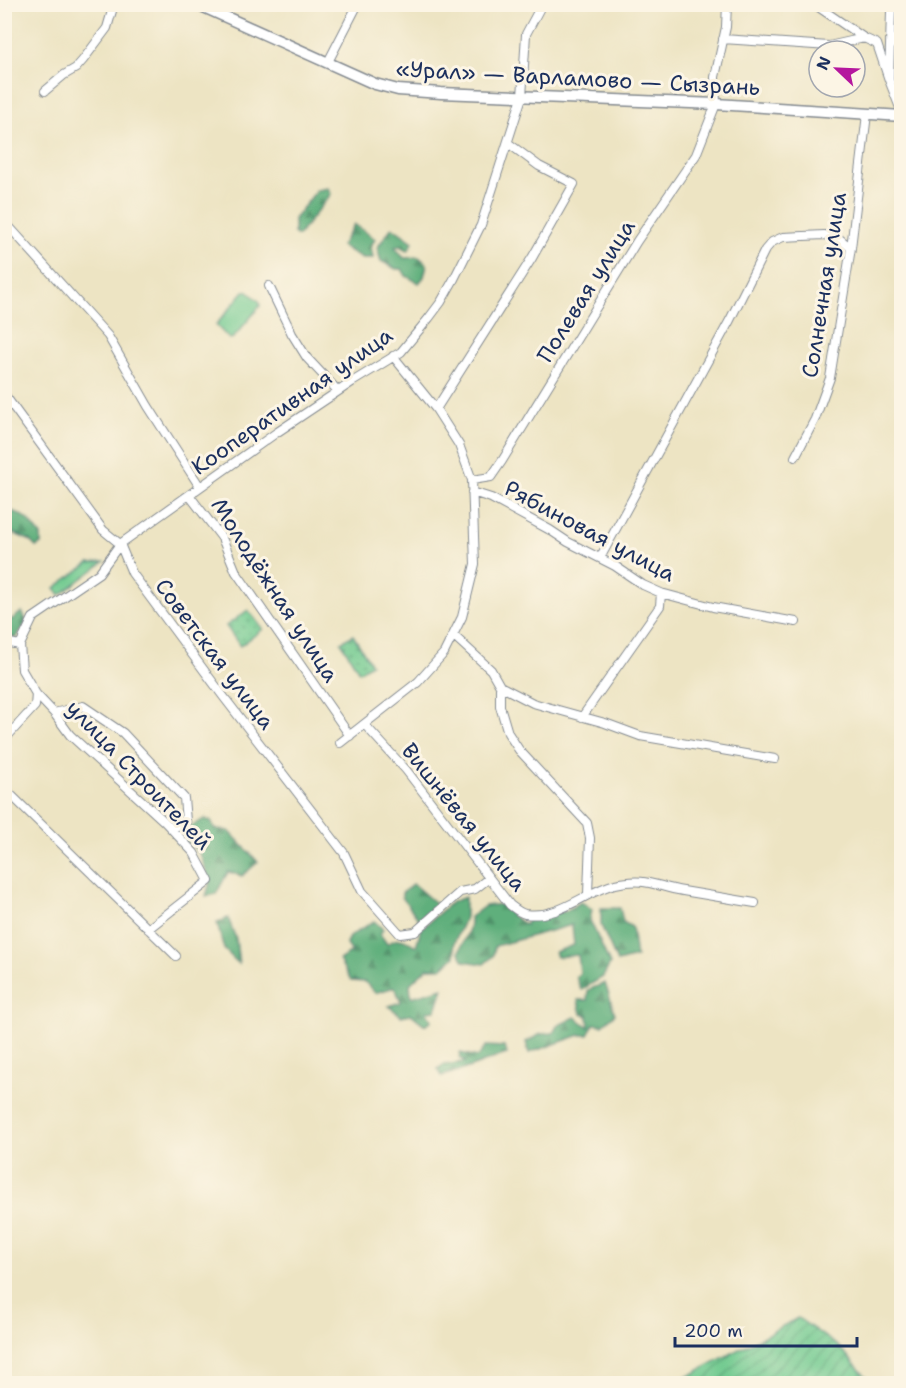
<svg xmlns="http://www.w3.org/2000/svg" width="906" height="1388" font-family="'Shantell Sans',sans-serif">
  <style>
    .grass { fill: #73cb91; stroke: #477d78; stroke-width: 1.5 }
    .forest { fill: url(#forest-firs); stroke: #3c6f6c; stroke-width: 1.5 }
    .park { fill: url(#park-dots); stroke: #477d78; stroke-width: 1.5 }
    .garden { fill: url(#garden-furrows); stroke: #477d78; stroke-width: 1.5 }
    .lines { fill: none; stroke-linecap: round; stroke-linejoin: round }
    .minor-casing { stroke: #848a90; stroke-width: 10 }
    .major-casing { stroke: #848a90; stroke-width: 13 }
    .minor { stroke: #fff; stroke-width: 8 }
    .major { stroke: #fff; stroke-width: 10 }
    .labels { text-anchor: middle; dominant-baseline: central; stroke-width: 6; stroke-linejoin: round; paint-order: stroke }
    .street-label { font-size: 22px; fill: #1b2f5e; stroke: #fcf5e5 }
  </style>
  <defs>
    <pattern id="forest-firs" width="22" height="20" patternUnits="userSpaceOnUse" patternTransform="scale(1.5)"><rect width="22" height="20" fill="#5eaf7b"/><path d="M5 1l3.5 6h-7zM16 11l3.5 6h-7z" fill="#4d8f68"/></pattern>
    <pattern id="park-dots" width="8" height="8" patternUnits="userSpaceOnUse" patternTransform="scale(1.5)"><rect width="8" height="8" fill="#73cb91"/><path d="M2 2h.1M6 6h.1" fill="none" stroke="#5ea57a" stroke-width="1.8" stroke-linecap="round"/></pattern>
    <pattern id="garden-furrows" width="10" height="10" patternUnits="userSpaceOnUse" patternTransform="scale(1.5)"><rect width="10" height="10" fill="#73cb91"/><path d="M-1 1l2-2M0 10L10 0M9 11l2-2" fill="none" stroke="#5ea57a"/></pattern>
  </defs>
  <rect width="100%" height="100%" fill="#fcf5e5"/>
  <filter id="ink" filterUnits="userSpaceOnUse"><feTurbulence type="fractalNoise" baseFrequency=".0167" numOctaves="2"/><feDisplacementMap in="SourceGraphic" scale="12" xChannelSelector="R" yChannelSelector="G"/><feConvolveMatrix kernelMatrix="1 2 1 2 8 2 1 2 1" color-interpolation-filters="sRGB"/></filter>
  <filter id="wash" filterUnits="userSpaceOnUse"><feTurbulence type="fractalNoise" baseFrequency=".008" numOctaves="4" result="noise"/><feDisplacementMap in="SourceGraphic" scale="24" xChannelSelector="R" yChannelSelector="G"/><feGaussianBlur stdDeviation="1.35" result="paint"/><feColorMatrix in="noise" values="0 0 0 0 0 0 0 0 0 0 0 0 0 0 0 0 0 1.4 0 .05"/><feComposite in="paint" operator="in"/></filter>
  <g filter="url(#wash)">
    <rect width="100%" height="100%" fill="#ede4c3"/>
    <path class="grass" d="M 244,291 L 247,291 L 260,302 L 260,306 L 233,338 L 229,339 L 216,325 Z
      M 104,562 L 60,595 L 55,588 L 89,563 Z"/>
    <path class="forest" d="M 328,188 L 331,194 L 298,236 L 294,233 L 294,219 L 317,190 Z
      M 354,224 L 375,239 L 371,246 L 373,258 L 362,258 L 341,246 Z
      M 392,227 L 413,242 L 408,251 L 400,246 L 395,247 L 404,258 L 419,257 L 427,264 L 424,277 L 419,283 L 406,276 L 402,269 L 396,269 L 381,261 L 377,248 Z
      M 5,510 C 23,512 31,522 41,536 L 41,544 L 36,547 L 29,540 L 13,533 L 5,548 Z
      M 5,612 L 11,620 L 22,612 L 27,622 L 16,638 L 5,634 Z
      M 205,819 L 211,821 L 215,829 L 229,831 L 258,862 L 242,876 L 228,872 L 216,894 L 206,896 L 210,882 L 200,854 L 183,837 L 191,826 Z
      M 413,884 L 436,904 L 419,920 L 402,897 L 402,893 Z
      M 465,897 L 465,918 L 454,943 L 455,956 L 442,968 L 427,968 L 410,984 L 411,997 L 443,988 L 436,1010 L 426,1011 L 432,1020 L 425,1025 L 411,1014 L 401,1016 L 389,1006 L 401,1002 L 395,987 L 375,993 L 365,982 L 351,981 L 339,960 L 352,952 L 346,943 L 349,937 L 374,921 L 383,929 L 380,934 L 387,944 C 399,936 404,939 416,946 L 421,929 L 452,902 Z
      M 581,902 L 592,909 L 590,920 L 610,964 L 603,977 L 581,990 L 576,977 L 580,973 L 578,955 L 557,957 L 555,952 L 574,945 L 572,925 L 495,946 L 493,956 L 484,964 L 464,961 L 459,952 C 464,938 471,932 470,917 L 485,906 L 502,904 L 511,915 L 526,925 L 528,918 L 566,911 Z
      M 601,908 L 620,908 L 623,922 L 632,927 L 636,957 L 617,962 L 601,925 Z
      M 228,918 L 236,939 L 239,964 L 224,949 L 217,923 Z
      M 605,983 L 615,1014 L 603,1025 L 594,1024 L 588,1035 L 580,1035 L 529,1053 L 526,1042 L 541,1034 L 553,1033 L 557,1026 L 575,1017 L 589,1027 L 588,1016 L 581,1014 L 578,1000 L 587,1000 L 588,990 Z
      M 486,1046 L 505,1047 L 507,1054 C 484,1061 465,1071 441,1076 L 438,1069 L 443,1065 L 465,1062 L 460,1058 L 460,1053 L 478,1057 Z"/>
    <path class="park" d="M 248,610 L 263,629 L 240,646 L 226,626 Z
      M 353,635 L 371,664 L 359,672 L 341,642 Z"/>
    <path class="garden" d="M 798,1318 L 838,1346 L 872,1383 L 675,1383 Z"/>
  </g>
  <g filter="url(#ink)">
    <g class="lines">
      <defs>
        <path id="minor" d="M 814,4 L 864,38
          M 894,4 L 891,11 L 889,80 L 902,113
          M 723,39 L 829,46 L 864,38 L 877,44 L 889,80
          M 328,62 L 358,4
          M 45,91 L 64,75 L 76,68 L 83,60 L 107,28 L 114,4
          M 4,221 L 108,336 L 148,406 L 200,487
          M 269,286 L 292,334 L 307,358 L 338,391
          M 4,394 L 103,530 L 120,544 L 132,573 L 223,696 L 344,853 L 362,891 L 400,934 L 415,932 L 460,892 L 475,889 L 489,878
          M 436,409 L 532,258 L 574,184 L 539,166 L 508,143
          M 795,457 L 815,419 L 830,378 L 851,248 L 867,114
          M 472,480 L 491,477 L 502,461 L 637,241 L 696,155 L 716,104 L 715,77 L 726,27 L 727,4
          M 472,492 L 491,498 L 550,530 L 568,542 L 615,566 L 643,585 L 661,593 L 713,607 L 796,622
          M 189,495 L 222,538 L 236,572 L 350,736
          M 600,558 L 730,320 L 765,250 L 772,242 L 783,237 L 824,235 L 837,237 L 851,248
          M 453,635 L 491,670 L 500,686 L 533,703 L 605,723 L 640,736 L 775,759
          M 4,642 L 20,645 L 22,670 L 36,694 L 54,713 L 70,735 L 165,822 L 194,853 L 209,881 L 148,929
          M 20,645 L 33,618 L 99,573 L 120,544 L 276,433 L 352,382 L 401,352 L 429,318 L 441,302 L 454,279 L 481,225 L 522,97 L 526,34 L 542,4
          M 500,686 L 500,706 L 508,733 L 519,750 L 587,823 L 590,838 L 588,894
          M 54,713 L 83,706 L 123,733 L 184,798 L 186,821 L 172,829
          M 582,717 L 660,606 L 661,593
          M 365,725 L 406,770 L 510,905 C 514,908 520,913 525,914 C 560,919 584,892 615,884 C 647,877 654,886 683,891 C 707,895 731,899 755,903
          M 4,740 L 35,706 L 36,694
          M 340,743 L 418,682 L 444,653 L 462,617 L 475,564 L 472,480 L 459,445 L 436,409 L 393,356
          M 4,788 L 176,956"/>
        <path id="major" d="M 197,4 L 375,84 L 398,90 L 441,93 L 716,104 L 902,116"/>
      </defs>
      <use href="#minor" class="minor-casing"/>
      <use href="#major" class="major-casing"/>
      <use href="#minor" class="minor"/>
      <use href="#major" class="major"/>
    </g>
  </g>
  <g class="labels">
    <g class="street-label">
      <text transform="translate(578 78) rotate(3)">«Урал» — Варламово — Сызрань</text>
      <text transform="translate(824 285) rotate(-81)">Солнечная улица</text>
      <text transform="translate(586 291) rotate(-58)">Полевая улица</text>
      <text transform="translate(292 401) rotate(-35)">Кооперативная улица</text>
      <text transform="translate(590 531) rotate(28)">Рябиновая улица</text>
      <text transform="translate(275 590) rotate(57)">Молодёжная улица</text>
      <text transform="translate(215 654) rotate(53)">Советская улица</text>
      <text transform="translate(139 775) rotate(46)">улица Строителей</text>
      <text transform="translate(464 817) rotate(51)">Вишнёвая улица</text>
    </g>
  </g>
  <rect width="906" height="1388" fill="none" stroke="#fcf5e5" stroke-width="24"/>
  <g transform="translate(837 69) rotate(293)"><circle r="28" fill="#fcf5e5" stroke="#a2a6af" stroke-width="1.5"/>
  <path d="M0-4.5L10 22L0 15L-10 22Z" fill="#b5179e"/>
  <text y="-9" font-size="16" font-weight="bold" text-anchor="middle" fill="#1b2f5e">N</text>
  </g>
  <path d="M675 1337v9h182v-9" fill="none" stroke="#1b2f5e" stroke-width="3"/>
  <text x="684" y="1337" font-size="18" fill="#1b2f5e" stroke="#fcf5e5" stroke-width="4.5" paint-order="stroke">200 m</text>
</svg>
